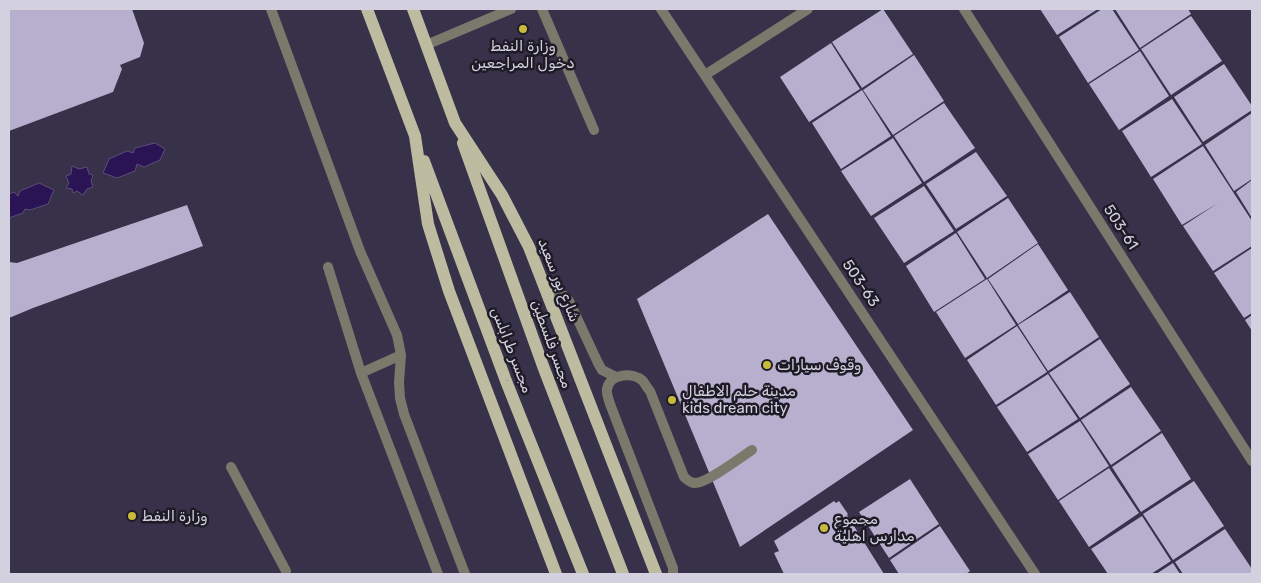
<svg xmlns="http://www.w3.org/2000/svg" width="1261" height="583" font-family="Rubik,Vazirmatn,sans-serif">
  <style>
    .water { fill: #2a1453; stroke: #5d4c7d }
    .building { fill: #b6b0ce }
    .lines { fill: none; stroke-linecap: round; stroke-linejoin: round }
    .lane { stroke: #7a796c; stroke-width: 10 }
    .street { stroke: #7a796c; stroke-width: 10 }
    .primary { stroke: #bdbba0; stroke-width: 12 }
    .poi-dot { fill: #c8bb3b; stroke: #1e1b26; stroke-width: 2 }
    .labels { text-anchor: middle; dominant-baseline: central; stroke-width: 5; stroke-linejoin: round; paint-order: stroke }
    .poi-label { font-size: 15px; fill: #d3d0e0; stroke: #1e1b26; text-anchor: start }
    .street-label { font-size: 15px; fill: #d3d0e0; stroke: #1e1b26 }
  </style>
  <rect width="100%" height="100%" fill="#37314a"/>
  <path class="water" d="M 155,143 L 165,149 L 160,160 L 144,167 L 137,164 L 135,171 L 117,178 L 103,173 L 109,159 L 127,151 L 133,153 L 135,148 Z
    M 72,166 L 79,169 L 87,167 L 89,174 L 93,175 L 91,181 L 93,187 L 87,189 L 83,195 L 77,191 L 73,193 L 72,189 L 66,188 L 69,183 L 66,176 L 71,174 Z
    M 39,183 L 54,190 L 48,204 L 30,210 L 25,209 L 23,213 L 9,218 L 9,194 L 14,192 L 18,196 L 20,191 Z"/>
  <path class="building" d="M 9,9 L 132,9 L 144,43 L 140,57 L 120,65 L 122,69 L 113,92 L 9,131 Z
    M 883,9 L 913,54 L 862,88 L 832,42 Z
    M 1040,9 L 1098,9 L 1057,35 Z
    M 1102,9 L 1112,9 L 1139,50 L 1088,83 L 1059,37 Z
    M 1115,9 L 1188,9 L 1191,14 L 1140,48 Z
    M 1191,16 L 1222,61 L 1171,95 L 1141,49 Z
    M 831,43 L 860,89 L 809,122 L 780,77 Z
    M 1140,51 L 1169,96 L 1119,130 L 1089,84 Z
    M 914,55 L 944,101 L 893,135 L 863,90 Z
    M 1224,64 L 1252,106 L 1252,110 L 1203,142 L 1174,97 Z
    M 862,90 L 891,136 L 841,169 L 812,123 Z
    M 1172,99 L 1202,144 L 1151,177 L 1122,131 Z
    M 944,103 L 975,148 L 924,182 L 894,136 Z
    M 1252,113 L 1252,179 L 1234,191 L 1205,145 Z
    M 893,138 L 922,183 L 871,216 L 841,171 Z
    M 1203,146 L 1252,221 L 1252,246 L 1213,271 L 1183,226 L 1218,203 L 1182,225 L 1153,179 Z
    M 976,152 L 1007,196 L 956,229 L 926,184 Z
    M 1252,180 L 1252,218 L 1236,192 Z
    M 924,186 L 954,231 L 904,263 L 874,218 Z
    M 1008,198 L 1038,243 L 987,278 L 957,232 Z
    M 187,205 L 203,246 L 33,308 L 9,318 L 9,262 L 17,263 Z
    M 768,214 L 913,430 L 740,547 L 637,299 Z
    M 956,233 L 985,279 L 934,312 L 906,266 Z
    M 1038,244 L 1068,290 L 1018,324 L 988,279 Z
    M 1252,248 L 1252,313 L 1244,318 L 1214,273 Z
    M 987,279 L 1016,325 L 965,358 L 936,312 Z
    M 1070,292 L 1099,337 L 1048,371 L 1018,325 Z
    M 1252,315 L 1252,331 L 1245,320 Z
    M 1017,326 L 1047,372 L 996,405 L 967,360 Z
    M 1100,339 L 1130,384 L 1080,418 L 1049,373 Z
    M 1048,374 L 1078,419 L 1027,452 L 997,407 Z
    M 1131,387 L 1161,431 L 1111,465 L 1081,420 Z
    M 1080,421 L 1109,466 L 1058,500 L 1028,454 Z
    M 1162,433 L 1191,479 L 1141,512 L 1112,467 Z
    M 1109,468 L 1139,513 L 1089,547 L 1059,501 Z
    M 910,479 L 939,524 L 889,558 L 859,512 Z
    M 1194,481 L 1224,526 L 1173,560 L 1143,514 Z
    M 834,501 L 836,503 L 839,501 L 848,514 L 847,515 L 884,574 L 784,574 L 774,553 L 779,551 L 774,541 Z
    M 1142,516 L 1171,561 L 1151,574 L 1108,574 L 1091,549 Z
    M 940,526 L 970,571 L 966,574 L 899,574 L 890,560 Z
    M 1225,529 L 1252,569 L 1252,574 L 1183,574 L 1175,562 Z
    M 1173,563 L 1180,574 L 1156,574 Z"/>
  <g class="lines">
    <path class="lane" d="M 271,9 L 360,251 L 397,335 L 401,355 L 399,382 L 400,398 L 404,414 L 465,574
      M 542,9 L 594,130
      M 426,45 L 511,9
      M 328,267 L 361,373 L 438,574
      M 545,287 L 563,295 L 569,301 L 598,363 L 602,370 L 616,377
      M 361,373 L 401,355
      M 231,467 L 286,571
      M 673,574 L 673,568 L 610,404 C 609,400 606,394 607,389 C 610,373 633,372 643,381 C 645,384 647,388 650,391 L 684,477 C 687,480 689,482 694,483 C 706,484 741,457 752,450"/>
    <path class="street" d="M 661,9 L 1035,574
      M 964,9 L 1252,461
      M 705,75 L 808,9"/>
    <path class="primary" d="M 367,9 L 415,136 L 428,224 L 449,291 L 556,574
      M 413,9 L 455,123 L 502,195 L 529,247 L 656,574
      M 463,143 L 543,366 L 623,574
      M 424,161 L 506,381 L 583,574"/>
  </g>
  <g class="poi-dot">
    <circle cx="523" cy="29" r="5"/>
    <circle cx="767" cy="365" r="5"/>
    <circle cx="672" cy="400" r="5"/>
    <circle cx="132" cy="516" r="5"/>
    <circle cx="824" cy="528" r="5"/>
  </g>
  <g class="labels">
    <g class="poi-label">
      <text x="523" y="46" text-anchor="middle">وزارة النفط<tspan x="523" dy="17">دخول المراجعين</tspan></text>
      <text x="777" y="365">وقوف سيارات</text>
      <text x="682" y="391">مدينة حلم الاطفال<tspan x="682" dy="17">kids dream city</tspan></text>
      <text x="142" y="516">وزارة النفط</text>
      <text x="834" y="519">مجموع<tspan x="834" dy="17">مدارس اهلية</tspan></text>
    </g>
    <g class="street-label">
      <text transform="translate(1121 227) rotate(57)">503-61</text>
      <text transform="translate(559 280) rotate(68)">شارع بور سعيد</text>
      <text transform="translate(861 283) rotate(56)">503-63</text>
      <text transform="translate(552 344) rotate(70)">مجسر فلسطين</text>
      <text transform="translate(512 350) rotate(69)">مجسر طرابلس</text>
    </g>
  </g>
  <rect width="1261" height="583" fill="none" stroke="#d3d0e0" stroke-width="20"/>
</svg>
